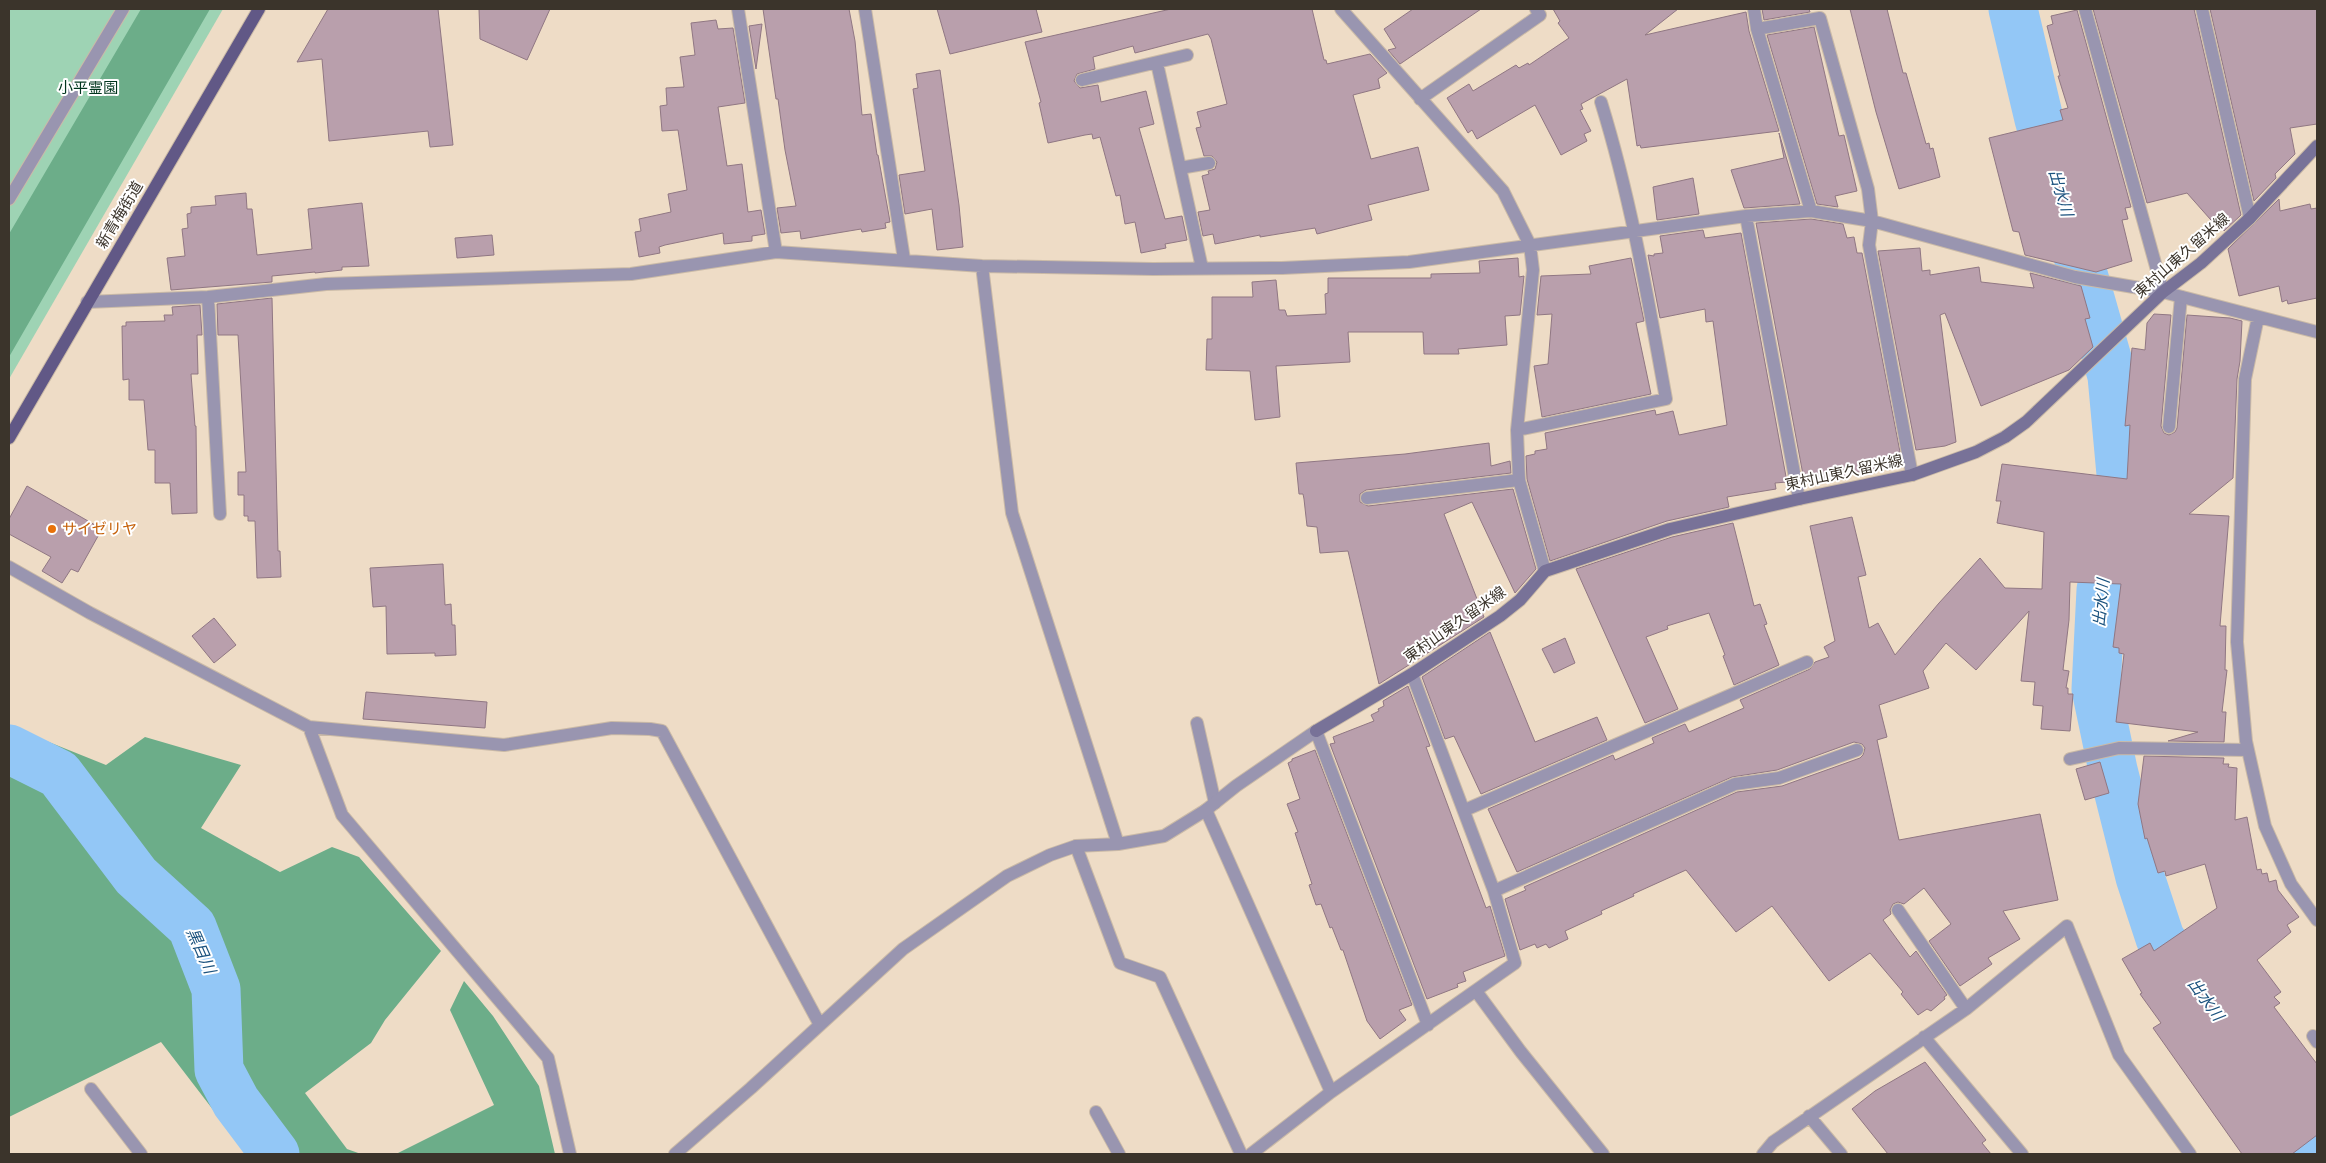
<svg xmlns="http://www.w3.org/2000/svg" width="2326" height="1163" font-family="'Sofia Sans Condensed','Noto Sans JP',sans-serif">
  <style>
    .green { fill: #9ed3b4 }
    .forest { fill: #6cad89 }
    .lines { fill: none; stroke-linecap: round; stroke-linejoin: round }
    .river { stroke: #93c7f6; stroke-width: 49 }
    .building { fill: #b99fac; stroke: #907783 }
    .lane-casing { stroke: #cabaa7; stroke-width: 14 }
    .street-casing { stroke: #cabaa7; stroke-width: 14 }
    .secondary-casing { stroke: #cabaa7; stroke-width: 14 }
    .primary-casing { stroke: #cabaa7; stroke-width: 14 }
    .lane { stroke: #9995b0; stroke-width: 12 }
    .street { stroke: #9995b0; stroke-width: 12 }
    .secondary { stroke: #787298; stroke-width: 12 }
    .primary { stroke: #615886; stroke-width: 12 }
    .food-dot { fill: #e8710a; stroke: #fff; stroke-width: 2 }
    .labels { text-anchor: middle; dominant-baseline: central; stroke-width: 4; stroke-linejoin: round; paint-order: stroke }
    .park-label { font-size: 15px; fill: #00351d; stroke: #fff }
    .street-label { font-size: 15px; fill: #3b342b; stroke: #fff }
    .food-label { font-size: 15px; fill: #c56008; stroke: #fff; text-anchor: start }
    .water-label { font-size: 16px; font-style: italic; fill: #1b527e; stroke: #fff }
  </style>
  <rect width="100%" height="100%" fill="#eedcc6"/>
  <path class="green" d="M 9,9 L 223,9 L 9,379 Z"/>
  <path class="forest" d="M 141,9 L 210,9 L 9,357 L 9,234 Z
    M 9,726 L 106,765 L 145,737 L 241,765 L 201,828 L 280,872 L 332,847 L 359,857 L 441,951 L 385,1020 L 371,1043 L 305,1093 L 347,1149 L 361,1154 L 247,1154 L 161,1042 L 9,1117 Z
    M 464,981 L 493,1016 L 539,1086 L 555,1154 L 396,1154 L 494,1105 L 450,1010 Z"/>
  <g class="lines">
    <path class="river" d="M 2013,9 L 2039,119 L 2112,376 L 2122,485 L 2101,590 L 2096,689 L 2113,770 L 2140,877 L 2160,938 L 2203,999
      M 9,749 L 59,774 L 136,876 L 192,927 L 216,989 L 219,1070 L 236,1102 L 275,1154
      M 2267,1090 L 2315,1154"/>
  </g>
  <path class="building" d="M 328,9 L 438,9 L 453,145 L 430,147 L 428,131 L 329,141 L 322,59 L 297,62 Z
    M 479,9 L 550,9 L 527,60 L 480,39 Z
    M 763,9 L 849,9 L 855,41 L 862,115 L 871,114 L 877,155 L 878,155 L 889,216 L 890,222 L 885,223 L 886,228 L 862,232 L 861,229 L 801,239 L 800,231 L 781,233 L 777,208 L 796,206 L 785,150 L 778,99 L 776,99 Z
    M 937,9 L 1036,9 L 1042,32 L 950,54 Z
    M 1171,9 L 1312,9 L 1324,60 L 1326,60 L 1327,64 L 1370,54 L 1387,73 L 1378,79 L 1380,88 L 1353,95 L 1371,159 L 1418,147 L 1429,190 L 1368,205 L 1372,220 L 1317,234 L 1315,228 L 1260,237 L 1260,235 L 1215,244 L 1213,234 L 1203,236 L 1198,212 L 1210,210 L 1202,176 L 1209,174 L 1208,171 L 1215,169 L 1217,162 L 1212,156 L 1204,156 L 1196,128 L 1201,127 L 1197,112 L 1227,104 L 1211,39 L 1208,34 L 1135,53 L 1133,46 L 1093,57 L 1095,69 L 1077,74 L 1074,81 L 1080,88 L 1098,85 L 1101,102 L 1146,91 L 1154,124 L 1139,128 L 1165,219 L 1182,216 L 1187,240 L 1165,244 L 1166,248 L 1141,253 L 1135,222 L 1125,224 L 1120,195 L 1116,196 L 1100,137 L 1093,139 L 1092,134 L 1085,135 L 1048,143 L 1039,103 L 1041,102 L 1025,42 Z
    M 1413,9 L 1481,9 L 1400,64 L 1388,50 L 1396,48 L 1384,29 Z
    M 1553,9 L 1678,9 L 1645,35 L 1746,12 L 1749,31 L 1779,131 L 1641,148 L 1640,145 L 1637,146 L 1627,79 L 1581,104 L 1583,109 L 1580,110 L 1591,131 L 1584,134 L 1587,141 L 1561,155 L 1535,105 L 1477,139 L 1472,130 L 1468,133 L 1447,98 L 1469,84 L 1473,91 L 1516,65 L 1519,68 L 1528,63 L 1529,65 L 1569,38 L 1558,23 L 1560,21 Z
    M 1762,9 L 1809,9 L 1810,12 L 1764,20 Z
    M 1850,9 L 1887,9 L 1903,73 L 1906,73 L 1926,144 L 1929,143 L 1930,149 L 1933,148 L 1940,177 L 1899,189 L 1876,112 Z
    M 2093,9 L 2194,9 L 2241,215 L 2224,231 L 2222,224 L 2218,228 L 2187,193 L 2147,203 Z
    M 2210,9 L 2317,9 L 2317,124 L 2290,128 L 2295,154 L 2275,174 L 2276,178 L 2254,201 Z
    M 2077,10 L 2131,207 L 2125,208 L 2128,219 L 2122,220 L 2132,261 L 2096,272 L 2025,255 L 2019,232 L 2013,231 L 1989,138 L 2063,120 L 2060,110 L 2068,108 L 2058,76 L 2060,76 L 2047,26 L 2053,24 L 2051,16 Z
    M 716,20 L 718,29 L 733,28 L 745,103 L 718,107 L 727,166 L 742,164 L 748,212 L 761,210 L 765,234 L 752,236 L 752,241 L 724,244 L 723,233 L 665,245 L 659,247 L 660,253 L 639,257 L 635,232 L 641,231 L 639,219 L 671,212 L 668,194 L 687,190 L 678,130 L 662,131 L 660,106 L 667,105 L 666,88 L 684,87 L 680,57 L 695,55 L 691,23 Z
    M 762,24 L 756,69 L 749,26 Z
    M 1814,27 L 1839,136 L 1844,135 L 1857,191 L 1835,196 L 1838,207 L 1817,204 L 1767,35 Z
    M 940,70 L 959,205 L 963,247 L 937,250 L 932,209 L 905,214 L 899,175 L 925,171 L 913,89 L 918,88 L 916,74 Z
    M 1779,133 L 1800,204 L 1744,208 L 1731,170 L 1784,158 Z
    M 1693,178 L 1699,214 L 1657,220 L 1653,187 Z
    M 246,193 L 247,209 L 252,209 L 257,255 L 312,249 L 308,209 L 362,203 L 369,266 L 342,267 L 342,270 L 315,273 L 315,272 L 272,276 L 272,282 L 171,290 L 167,258 L 185,256 L 182,229 L 188,228 L 187,214 L 191,213 L 191,207 L 216,205 L 215,196 Z
    M 2279,199 L 2280,211 L 2310,204 L 2311,209 L 2317,208 L 2317,298 L 2288,304 L 2287,300 L 2282,302 L 2279,286 L 2239,296 L 2228,249 Z
    M 1811,219 L 1843,224 L 1847,238 L 1854,237 L 1857,253 L 1862,253 L 1900,452 L 1895,453 L 1896,459 L 1890,460 L 1891,466 L 1848,474 L 1848,477 L 1804,480 L 1756,223 Z
    M 1703,230 L 1705,238 L 1741,233 L 1787,482 L 1775,483 L 1776,489 L 1727,497 L 1729,507 L 1667,521 L 1550,561 L 1527,479 L 1526,456 L 1535,454 L 1535,451 L 1547,449 L 1545,433 L 1655,410 L 1656,415 L 1673,411 L 1679,435 L 1727,425 L 1713,321 L 1706,322 L 1705,309 L 1660,318 L 1648,255 L 1654,256 L 1654,254 L 1663,253 L 1660,236 Z
    M 492,235 L 494,255 L 457,258 L 455,238 Z
    M 1920,248 L 1922,271 L 1930,270 L 1930,275 L 1979,267 L 1981,282 L 2034,288 L 2030,273 L 2081,286 L 2090,318 L 2085,319 L 2093,347 L 2069,370 L 1981,406 L 1945,313 L 1940,315 L 1956,442 L 1945,446 L 1916,450 L 1878,251 Z
    M 1518,258 L 1519,277 L 1524,276 L 1520,315 L 1505,316 L 1507,345 L 1458,349 L 1459,354 L 1424,354 L 1423,332 L 1348,332 L 1350,362 L 1276,366 L 1280,417 L 1255,420 L 1250,371 L 1206,370 L 1207,339 L 1212,339 L 1212,297 L 1253,297 L 1252,282 L 1276,280 L 1279,310 L 1285,310 L 1287,316 L 1326,314 L 1325,294 L 1328,293 L 1328,278 L 1431,278 L 1431,274 L 1480,273 L 1479,261 Z
    M 1631,258 L 1644,321 L 1636,323 L 1651,394 L 1542,417 L 1534,366 L 1548,364 L 1552,314 L 1537,315 L 1541,276 L 1591,274 L 1589,266 Z
    M 272,298 L 278,551 L 280,551 L 281,577 L 257,578 L 255,521 L 248,521 L 248,516 L 244,516 L 244,495 L 238,495 L 238,472 L 246,472 L 238,335 L 218,335 L 217,304 Z
    M 200,305 L 202,335 L 197,335 L 198,374 L 191,374 L 195,426 L 196,426 L 197,513 L 172,514 L 170,483 L 155,483 L 155,450 L 148,450 L 144,400 L 129,400 L 129,379 L 123,380 L 122,326 L 126,326 L 126,322 L 165,321 L 164,315 L 173,315 L 172,307 Z
    M 2154,314 L 2171,315 L 2161,426 L 2164,433 L 2169,435 L 2175,432 L 2177,428 L 2187,315 L 2230,318 L 2242,321 L 2240,361 L 2237,379 L 2233,478 L 2189,514 L 2229,516 L 2220,626 L 2226,626 L 2225,670 L 2227,670 L 2222,712 L 2226,712 L 2224,742 L 2168,741 L 2198,732 L 2116,722 L 2124,654 L 2119,653 L 2119,648 L 2113,647 L 2121,584 L 2070,582 L 2069,620 L 2063,670 L 2069,671 L 2066,688 L 2068,688 L 2068,694 L 2073,694 L 2070,731 L 2041,729 L 2043,706 L 2033,705 L 2035,682 L 2021,681 L 2029,611 L 1976,670 L 1946,643 L 1923,671 L 1929,688 L 1879,705 L 1887,737 L 1877,740 L 1899,840 L 2040,814 L 2058,900 L 2003,911 L 2020,939 L 1988,958 L 1992,964 L 1960,986 L 1929,941 L 1951,924 L 1924,888 L 1904,904 L 1898,902 L 1893,904 L 1890,910 L 1891,914 L 1883,920 L 1910,957 L 1916,951 L 1947,995 L 1944,997 L 1945,999 L 1931,1011 L 1927,1009 L 1918,1015 L 1901,994 L 1903,992 L 1870,953 L 1829,981 L 1772,906 L 1736,932 L 1686,870 L 1633,894 L 1634,896 L 1601,911 L 1602,914 L 1565,931 L 1568,939 L 1549,948 L 1546,944 L 1537,948 L 1535,944 L 1520,950 L 1505,899 L 1526,890 L 1524,887 L 1737,792 L 1782,786 L 1860,758 L 1863,755 L 1865,748 L 1862,744 L 1854,742 L 1777,770 L 1732,777 L 1517,872 L 1488,809 L 1613,755 L 1615,760 L 1654,743 L 1652,738 L 1685,724 L 1689,732 L 1744,708 L 1740,700 L 1810,669 L 1815,662 L 1829,657 L 1824,647 L 1835,641 L 1810,526 L 1852,517 L 1866,575 L 1858,577 L 1869,628 L 1878,623 L 1895,655 L 1939,603 L 1980,558 L 2005,588 L 2042,589 L 2044,532 L 1997,523 L 2001,501 L 1996,501 L 2002,464 L 2127,479 L 2130,425 L 2125,426 L 2132,348 L 2145,350 L 2147,323 Z
    M 1489,443 L 1491,466 L 1510,461 L 1511,473 L 1366,490 L 1360,494 L 1360,502 L 1368,506 L 1513,489 L 1536,569 L 1515,593 L 1472,502 L 1444,514 L 1484,617 L 1379,684 L 1348,551 L 1320,553 L 1317,527 L 1307,526 L 1304,499 L 1303,494 L 1299,494 L 1296,463 L 1405,454 Z
    M 27,486 L 102,529 L 78,572 L 71,569 L 62,583 L 42,571 L 51,557 L 9,534 L 9,519 Z
    M 1733,523 L 1754,606 L 1760,604 L 1767,624 L 1764,625 L 1779,665 L 1734,685 L 1723,656 L 1725,655 L 1709,613 L 1667,626 L 1668,629 L 1646,637 L 1678,709 L 1645,723 L 1576,569 L 1672,537 Z
    M 443,564 L 445,605 L 451,604 L 452,625 L 455,625 L 456,655 L 435,656 L 435,653 L 387,654 L 386,606 L 373,607 L 370,568 Z
    M 214,618 L 236,645 L 214,663 L 192,636 Z
    M 1490,632 L 1535,742 L 1597,717 L 1607,740 L 1481,794 L 1454,736 L 1445,739 L 1422,677 Z
    M 1565,638 L 1575,663 L 1554,673 L 1542,649 Z
    M 1408,686 L 1430,746 L 1426,747 L 1486,908 L 1490,906 L 1505,956 L 1463,972 L 1466,981 L 1457,984 L 1458,987 L 1427,999 L 1330,744 L 1335,743 L 1333,737 L 1374,721 L 1371,715 L 1379,711 L 1378,709 L 1384,706 L 1383,701 Z
    M 366,692 L 487,702 L 485,728 L 363,719 Z
    M 1315,750 L 1412,1005 L 1399,1010 L 1406,1020 L 1380,1039 L 1367,1021 L 1343,950 L 1341,950 L 1332,927 L 1330,928 L 1321,904 L 1316,905 L 1309,885 L 1312,884 L 1295,833 L 1298,832 L 1287,804 L 1300,799 L 1288,763 L 1292,761 L 1292,759 Z
    M 2144,756 L 2224,758 L 2223,764 L 2229,764 L 2228,767 L 2237,768 L 2235,820 L 2247,817 L 2257,870 L 2261,869 L 2262,874 L 2267,873 L 2269,882 L 2276,880 L 2278,890 L 2299,917 L 2287,925 L 2291,932 L 2257,960 L 2281,992 L 2274,997 L 2280,1003 L 2274,1007 L 2317,1064 L 2317,1135 L 2292,1154 L 2242,1154 L 2153,1028 L 2161,1023 L 2140,994 L 2142,993 L 2122,959 L 2150,943 L 2154,951 L 2217,908 L 2205,864 L 2166,876 L 2165,871 L 2158,873 L 2147,838 L 2145,839 L 2138,804 Z
    M 2100,762 L 2109,793 L 2085,800 L 2076,769 Z
    M 1925,1062 L 1986,1140 L 1982,1143 L 1991,1154 L 1888,1154 L 1852,1109 L 1875,1091 Z"/>
  <g class="lines">
    <defs>
      <path id="lane" d="M 2085,9 L 2163,292
        M 2202,9 L 2250,218
        M 9,199 L 123,9
        M 2169,427 L 2181,297
        M 1367,498 L 1519,480
        M 1197,723 L 1215,803
        M 1316,731 L 1428,1025
        M 1206,810 L 1331,1092
        M 1465,810 L 1807,662
        M 1076,846 L 1120,963 L 1160,977 L 1241,1154
        M 1494,891 L 1735,784 L 1779,778 L 1857,750
        M 1476,991 L 1521,1052 L 1603,1154
        M 1096,1112 L 1119,1154
        M 1251,1154 L 1331,1092 L 1515,963 L 1494,891 L 1412,674"/>
      <path id="street" d="M 738,9 L 776,252
        M 865,9 L 904,259
        M 1341,9 L 1503,191 L 1530,245 L 1533,270 L 1517,430 L 1519,480 L 1545,571
        M 1754,9 L 1757,29 L 1811,211
        M 1757,29 L 1820,18 L 1868,189 L 1872,221 L 1869,245 L 1912,475
        M 1157,63 L 1202,268
        M 1082,80 L 1187,55
        M 1420,99 L 1540,15 L 1536,9
        M 1180,168 L 1209,163
        M 1746,216 L 1799,499
        M 982,266 L 1012,513 L 1118,844
        M 208,297 L 220,514
        M 87,302 L 208,297 L 326,284 L 631,274 L 776,252 L 982,266 L 1153,269 L 1282,268 L 1409,262 L 1746,216 L 1811,211 L 1872,221 L 2075,277 L 2163,292 L 2317,332
        M 2258,317 L 2245,379 L 2237,642 L 2246,741 L 2265,826 L 2291,884 L 2317,920
        M 1517,430 L 1666,399 C 1648,299 1631,199 1601,102
        M 9,567 L 90,613 L 309,727 L 342,815 L 548,1058 L 570,1154
        M 309,727 L 504,745 L 612,728 L 650,729 L 662,731 L 820,1025
        M 2070,759 L 2119,748 L 2248,750
        M 1898,910 L 1966,1009
        M 2313,1036 L 2317,1042
        M 1924,1037 L 2022,1154
        M 91,1089 L 141,1154
        M 1809,1116 L 1841,1154
        M 675,1154 L 751,1088 L 903,949 L 1007,876 L 1050,855 L 1076,846 L 1118,844 L 1164,836 L 1206,810 L 1236,786 L 1316,731
        M 1763,1154 L 1773,1142 L 1966,1009 L 2067,926 L 2119,1055 L 2190,1154"/>
      <path id="secondary" d="M 1316,731 L 1412,674 L 1500,616 L 1520,600 L 1545,571 L 1670,529 L 1799,499 L 1912,475 L 1976,452 L 2005,437 L 2026,422 L 2163,292 L 2201,263 L 2250,218 L 2317,146"/>
      <path id="primary" d="M 9,438 L 259,9"/>
    </defs>
    <use href="#lane" class="lane-casing"/>
    <use href="#street" class="street-casing"/>
    <use href="#secondary" class="secondary-casing"/>
    <use href="#primary" class="primary-casing"/>
    <use href="#lane" class="lane"/>
    <use href="#street" class="street"/>
    <use href="#secondary" class="secondary"/>
    <use href="#primary" class="primary"/>
  </g>
  <circle class="food-dot" cx="52" cy="529" r="5"/>
  <g class="labels">
    <g class="park-label">
      <text x="88" y="88">小平霊園</text>
    </g>
    <g class="street-label">
      <text transform="translate(120 215) rotate(-59)">新青梅街道</text>
      <text transform="translate(2182 256) rotate(-41)">東村山東久留米線</text>
      <text transform="translate(1844 473) rotate(-12)">東村山東久留米線</text>
      <text transform="translate(1455 625) rotate(-35)">東村山東久留米線</text>
    </g>
    <g class="food-label">
      <text x="62" y="529">サイゼリヤ</text>
    </g>
    <g class="water-label">
      <text transform="translate(2060 193) rotate(74)">出水川</text>
      <text transform="translate(2102 603) rotate(-84)">出水川</text>
      <text transform="translate(200 951) rotate(66)">黒目川</text>
      <text transform="translate(2205 1000) rotate(54)">出水川</text>
    </g>
  </g>
  <rect width="2326" height="1163" fill="none" stroke="#3b342b" stroke-width="20"/>
</svg>
